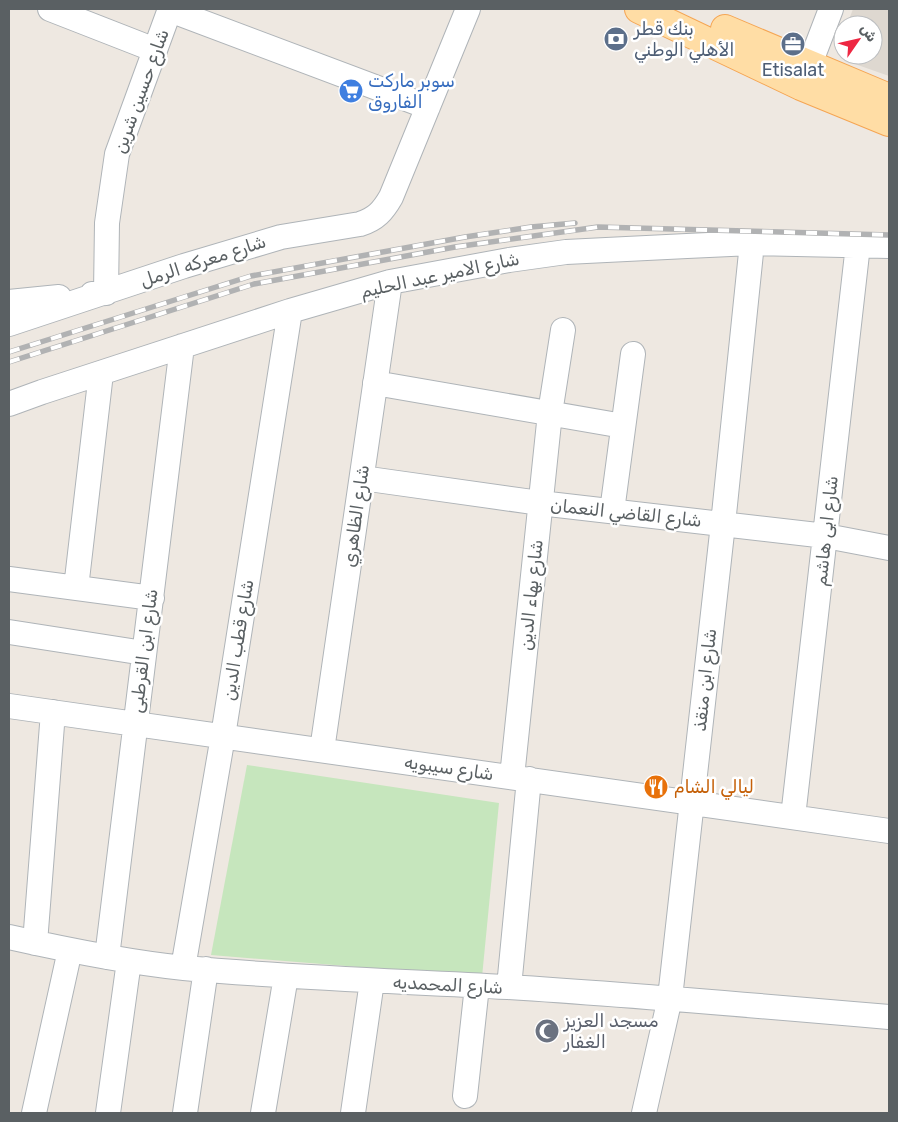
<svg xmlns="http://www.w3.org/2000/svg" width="898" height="1122" font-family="Rubik,Vazirmatn,sans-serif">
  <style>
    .education { fill: #ded8d0 }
    .green { fill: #c6e6bd }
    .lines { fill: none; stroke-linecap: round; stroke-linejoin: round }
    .minor-casing { stroke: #afb4b8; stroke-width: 26 }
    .major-casing { stroke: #f5a553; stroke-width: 30 }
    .minor { stroke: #fff; stroke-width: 24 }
    .major { stroke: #ffdda5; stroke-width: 28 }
    .rail-casing { stroke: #b1b2b3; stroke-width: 5.5 }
    .rail { stroke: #fff; stroke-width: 4; stroke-dasharray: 11; stroke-linecap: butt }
    .labels { text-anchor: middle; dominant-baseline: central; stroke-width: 5; stroke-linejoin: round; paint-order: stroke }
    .service-label { font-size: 18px; fill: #4e5e75; stroke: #fff; text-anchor: start }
    .shop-label { font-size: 18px; fill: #366cbe; stroke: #fff; text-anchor: start }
    .street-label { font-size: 18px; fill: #5a6063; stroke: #fff }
    .food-label { font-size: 18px; fill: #c56008; stroke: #fff; text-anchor: start }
    .worship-label { font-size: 18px; fill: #5b616d; stroke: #fff; text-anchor: start }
  </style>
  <rect width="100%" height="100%" fill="#eee8e1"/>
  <path class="education" d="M 853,9 L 889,9 L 889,76 L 852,63 L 849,55 L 873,55 L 873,25 L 847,25 Z"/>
  <path class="green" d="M 247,765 L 499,803 L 482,977 L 211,955 Z"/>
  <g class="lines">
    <defs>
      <path id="minor" d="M 50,9 L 155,50
        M 170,10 L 428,107
        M 803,82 L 831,9
        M 92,294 L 106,293 L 107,223 L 117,154 L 170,9
        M 9,302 L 59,297
        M 9,324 L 184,266 L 281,237 L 360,224 C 376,219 383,211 391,197 L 468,9
        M 375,383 L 623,426
        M 9,404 L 42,392 L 290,311 L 390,282 L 509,260 L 566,252 L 687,246 L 752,243 L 889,246
        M 362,478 L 540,503 L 826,536 L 889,548
        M 612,511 L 633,354
        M 9,579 L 152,598
        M 76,588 L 101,373
        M 9,632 L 144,653
        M 9,706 L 889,831
        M 322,750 L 390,282
        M 512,777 L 550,413 L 563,330
        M 793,817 L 858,245
        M 9,937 C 67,950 125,962 184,968 C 292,978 400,981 508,987 C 635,995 762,1006 889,1017
        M 35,943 L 53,712
        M 107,957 L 182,346
        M 183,968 L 223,736 L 290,311
        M 509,987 L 529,779
        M 465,1096 L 477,986
        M 34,1113 L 70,950
        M 108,1113 L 129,961
        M 185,1113 L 206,969
        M 263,1113 L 286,976
        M 353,1113 L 372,981
        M 644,1113 L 670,998 L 723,524 L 752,243"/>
      <path id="major" d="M 639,9 L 801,86 L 889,122
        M 725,29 L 889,98"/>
    </defs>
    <use href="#minor" class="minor-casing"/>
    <use href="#major" class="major-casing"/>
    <use href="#minor" class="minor"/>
    <use href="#major" class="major"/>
    <defs>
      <path id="rail" d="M 9,352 L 251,276 L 465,237 L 531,227 L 575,223
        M 9,362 L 254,284 L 455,247 L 598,227 L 889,235"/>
    </defs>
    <use href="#rail" class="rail-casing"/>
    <use href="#rail" class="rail"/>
  </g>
  <defs>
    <symbol id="bank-disc" viewBox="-11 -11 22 22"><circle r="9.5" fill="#5c6f8a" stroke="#fff"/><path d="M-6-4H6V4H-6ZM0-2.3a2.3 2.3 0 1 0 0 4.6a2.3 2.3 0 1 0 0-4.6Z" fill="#fff"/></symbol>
    <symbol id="office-disc" viewBox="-11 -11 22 22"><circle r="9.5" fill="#5c6f8a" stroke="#fff"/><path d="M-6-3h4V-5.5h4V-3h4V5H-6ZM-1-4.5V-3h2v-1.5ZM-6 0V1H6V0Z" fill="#fff"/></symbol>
    <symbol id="supermarket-disc" viewBox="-11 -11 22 22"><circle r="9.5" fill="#3f7fe0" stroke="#fff"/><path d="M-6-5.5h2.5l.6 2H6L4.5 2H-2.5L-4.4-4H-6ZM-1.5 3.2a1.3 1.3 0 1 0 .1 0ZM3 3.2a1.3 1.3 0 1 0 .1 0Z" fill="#fff"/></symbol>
    <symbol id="restaurant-disc" viewBox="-11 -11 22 22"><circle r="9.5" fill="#e8710a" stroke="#fff"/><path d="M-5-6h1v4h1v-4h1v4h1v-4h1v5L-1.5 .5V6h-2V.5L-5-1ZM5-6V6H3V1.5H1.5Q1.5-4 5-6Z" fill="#fff"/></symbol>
    <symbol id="mosque-disc" viewBox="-11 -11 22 22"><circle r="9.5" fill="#6b7280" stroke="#fff"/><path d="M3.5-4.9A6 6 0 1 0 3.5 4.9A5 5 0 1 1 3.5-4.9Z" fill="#fff"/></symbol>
  </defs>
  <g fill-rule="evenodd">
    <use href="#bank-disc" x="602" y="25" width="28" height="28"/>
    <use href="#office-disc" x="779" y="30" width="28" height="28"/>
    <use href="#supermarket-disc" x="337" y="77" width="28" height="28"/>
    <use href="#restaurant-disc" x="642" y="773" width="28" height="28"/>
    <use href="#mosque-disc" x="533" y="1017" width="28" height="28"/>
  </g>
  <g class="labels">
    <g class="service-label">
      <text x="634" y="29">بنك قطر<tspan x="634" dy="21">الأهلي الوطني</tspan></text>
      <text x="793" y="70" text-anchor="middle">Etisalat</text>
    </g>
    <g class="shop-label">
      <text x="368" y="81">سوبر ماركت<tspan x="368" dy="21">الفاروق</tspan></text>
    </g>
    <g class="street-label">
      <text transform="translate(141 91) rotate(-70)">شارع حسين شرين</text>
      <text transform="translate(203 261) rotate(-18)">شارع معركه الرمل</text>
      <text transform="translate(440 275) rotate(-12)">شارع الامير عبد الحليم</text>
      <text transform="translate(626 513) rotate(6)">شارع القاضي النعمان</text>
      <text transform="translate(356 516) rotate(-82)">شارع الظاهري</text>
      <text transform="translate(826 531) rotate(-84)">شارع ابى هاشم</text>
      <text transform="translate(531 595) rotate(-84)">شارع بهاء الدين</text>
      <text transform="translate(238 640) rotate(-81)">شارع قطب الدين</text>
      <text transform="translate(144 651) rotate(-83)">شارع ابن القرطبى</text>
      <text transform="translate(705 680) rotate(-84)">شارع ابن منقذ</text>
      <text transform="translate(449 768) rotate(8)">شارع سيبويه</text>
      <text transform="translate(448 985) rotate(3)">شارع المحمديه</text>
    </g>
    <g class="food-label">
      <text x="674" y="787">ليالي الشام</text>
    </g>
    <g class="worship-label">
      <text x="564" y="1021">مسجد العزيز<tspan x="564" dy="21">الغفار</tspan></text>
    </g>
  </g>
  <rect width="898" height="1122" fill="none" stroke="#5a6063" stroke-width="20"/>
  <g transform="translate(858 40) rotate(56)"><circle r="24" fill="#ffffff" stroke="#bdbfc1"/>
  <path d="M0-4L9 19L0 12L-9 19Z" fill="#ee2742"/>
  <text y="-8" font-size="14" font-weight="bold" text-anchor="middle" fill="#5a6063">ش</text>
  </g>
</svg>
